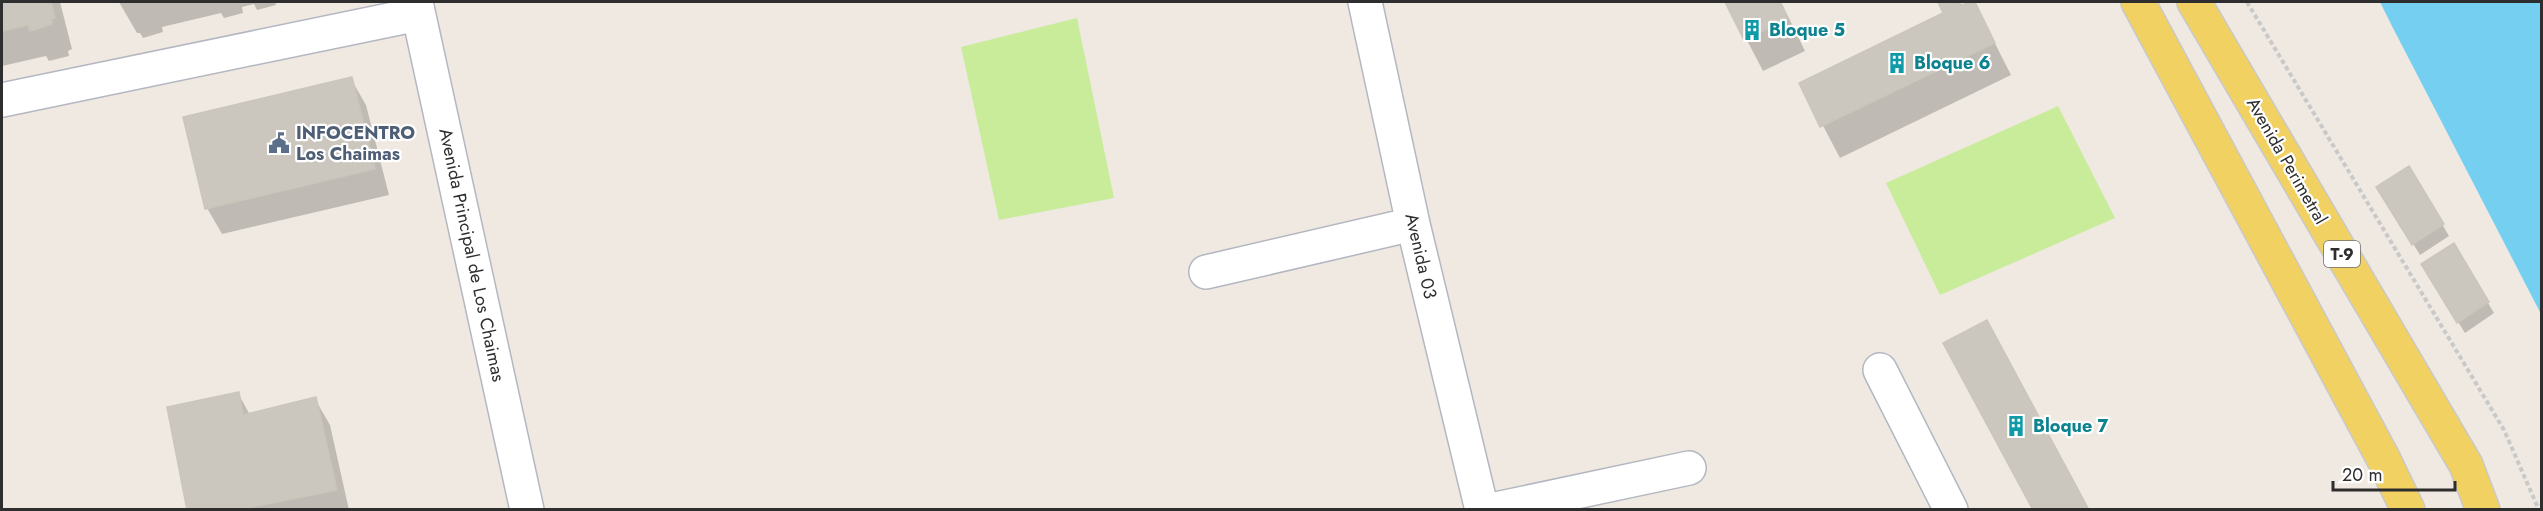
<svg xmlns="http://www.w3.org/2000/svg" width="2543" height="511" font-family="Jost,sans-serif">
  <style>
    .pitch { fill: #c9ec9a }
    .water { fill: #75cff0 }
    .shadow { fill: #0003 }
    .building { fill: #cbc7bf; stroke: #cbc5ba; stroke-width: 1.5 }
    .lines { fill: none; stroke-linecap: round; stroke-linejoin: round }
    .street-casing { stroke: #b4b7c1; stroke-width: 36 }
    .primary-casing { stroke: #c9c9c9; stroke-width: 36 }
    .path { stroke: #c9c9c9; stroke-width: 4; stroke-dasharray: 4.5 3; stroke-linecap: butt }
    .street { stroke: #fff; stroke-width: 33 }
    .primary { stroke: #f2d163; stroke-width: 33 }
    .labels { text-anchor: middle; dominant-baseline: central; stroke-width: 4.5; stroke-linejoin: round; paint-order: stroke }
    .shield { fill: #fff; stroke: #6d6d6d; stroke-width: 1.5 }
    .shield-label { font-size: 16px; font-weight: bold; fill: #2e2e2e }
    .culture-label { font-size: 18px; font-weight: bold; fill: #0d838f; stroke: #fff; text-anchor: start }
    .service-label { font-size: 18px; font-weight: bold; fill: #4e5e75; stroke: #fff; text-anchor: start }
    .street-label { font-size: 18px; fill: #2e2e2e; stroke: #fff }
  </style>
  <rect width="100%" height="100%" fill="#efe9e1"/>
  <path class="pitch" d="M 1077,18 L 1114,198 L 999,220 L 961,47 Z
    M 2058,106 L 2115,218 L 1940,295 L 1886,183 Z"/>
  <path class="water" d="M 2380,2 L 2541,2 L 2541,314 L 2393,28 Z"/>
  <path class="shadow" d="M 2,2 L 60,2 L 72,49 L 68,51 L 69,56 L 49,61 L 46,56 L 2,66 Z
    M 119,2 L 275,2 L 276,5 L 257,10 L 254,4 L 242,7 L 243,13 L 224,18 L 221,13 L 162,27 L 163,32 L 143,38 L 140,33 L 137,33 Z
    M 1727,2 L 1781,2 L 1805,51 L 1763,71 Z
    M 1939,2 L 1960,2 L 1962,6 L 1974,2 L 2011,75 L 1840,158 L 1801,84 L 1945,14 Z
    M 351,79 L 366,105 L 389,195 L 222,234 L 207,208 Z
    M 2409,168 L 2449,236 L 2420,255 L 2385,198 Z
    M 2454,246 L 2494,313 L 2465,333 L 2429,275 Z
    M 238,393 L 250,415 L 315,399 L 330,425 L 349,510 L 189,510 Z"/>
  <path class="building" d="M 2,2 L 51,2 L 55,18 L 51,19 L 52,24 L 30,31 L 28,25 L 2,31 Z
    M 1725,2 L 1780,2 L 1788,19 L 1744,40 Z
    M 1938,2 L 1958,2 L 1960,5 L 1975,2 L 1995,43 L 1820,127 L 1799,83 L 1943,13 Z
    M 352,77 L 375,169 L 205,209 L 183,117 Z
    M 2409,166 L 2444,224 L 2412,245 L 2376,187 Z
    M 2454,243 L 2489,302 L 2457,323 L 2421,264 Z
    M 1987,320 L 2089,510 L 2033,510 L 1943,343 Z
    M 239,392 L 243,415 L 316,397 L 337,490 L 237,510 L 187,510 L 167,407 Z"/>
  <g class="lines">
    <defs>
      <path id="street" d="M 416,2 L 527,510
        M 1365,2 L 1413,224 L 1482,510
        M 2,100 L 418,14
        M 1206,272 L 1413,224
        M 1880,370 L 1951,510
        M 1491,510 L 1689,468"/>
      <path id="primary" d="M 2138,2 L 2383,458 L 2408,510
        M 2194,2 L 2466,465 L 2483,510"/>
    </defs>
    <use href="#street" class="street-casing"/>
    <use href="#primary" class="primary-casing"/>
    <path class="path" d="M 2247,2 L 2504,430 L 2539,510"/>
    <use href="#street" class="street"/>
    <use href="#primary" class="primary"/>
  </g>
  <defs>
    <symbol id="building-bare" viewBox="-9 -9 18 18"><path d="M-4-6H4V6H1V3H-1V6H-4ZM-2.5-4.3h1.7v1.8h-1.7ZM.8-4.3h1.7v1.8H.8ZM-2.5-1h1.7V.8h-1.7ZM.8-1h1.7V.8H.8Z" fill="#0f9aa8" stroke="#fff" stroke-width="2.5" paint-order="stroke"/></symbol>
    <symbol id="civic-bare" viewBox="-9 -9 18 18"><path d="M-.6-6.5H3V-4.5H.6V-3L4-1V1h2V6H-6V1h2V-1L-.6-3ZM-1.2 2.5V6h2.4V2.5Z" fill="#5c6f8a" stroke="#fff" stroke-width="2.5" paint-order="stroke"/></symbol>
  </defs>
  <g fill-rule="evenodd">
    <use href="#building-bare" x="1737" y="15" width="30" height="30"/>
    <use href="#building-bare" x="1882" y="48" width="30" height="30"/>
    <use href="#civic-bare" x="264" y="128" width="30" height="30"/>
    <use href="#building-bare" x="2001" y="411" width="30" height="30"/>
  </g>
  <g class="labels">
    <rect class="shield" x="2324" y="241" width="36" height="26" rx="4.5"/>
    <g class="shield-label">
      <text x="2342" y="254">T-9</text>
    </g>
    <g class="culture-label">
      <text x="1769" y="30">Bloque 5</text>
      <text x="1914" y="63">Bloque 6</text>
      <text x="2033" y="426">Bloque 7</text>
    </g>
    <g class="service-label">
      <text x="296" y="133">INFOCENTRO<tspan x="296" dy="21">Los Chaimas</tspan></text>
    </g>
    <g class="street-label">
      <text transform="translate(2287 161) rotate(60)">Avenida Perimetral</text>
      <text transform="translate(472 255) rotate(78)">Avenida Principal de Los Chaimas</text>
      <text transform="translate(1421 256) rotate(77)">Avenida 03</text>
    </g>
  </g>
  <rect width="2543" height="511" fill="none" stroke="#2e2e2e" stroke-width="6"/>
  <path d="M2333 481v9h122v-9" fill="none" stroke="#2e2e2e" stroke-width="3"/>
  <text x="2342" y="481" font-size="18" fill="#2e2e2e" stroke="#ffffff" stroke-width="4.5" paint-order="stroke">20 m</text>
</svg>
